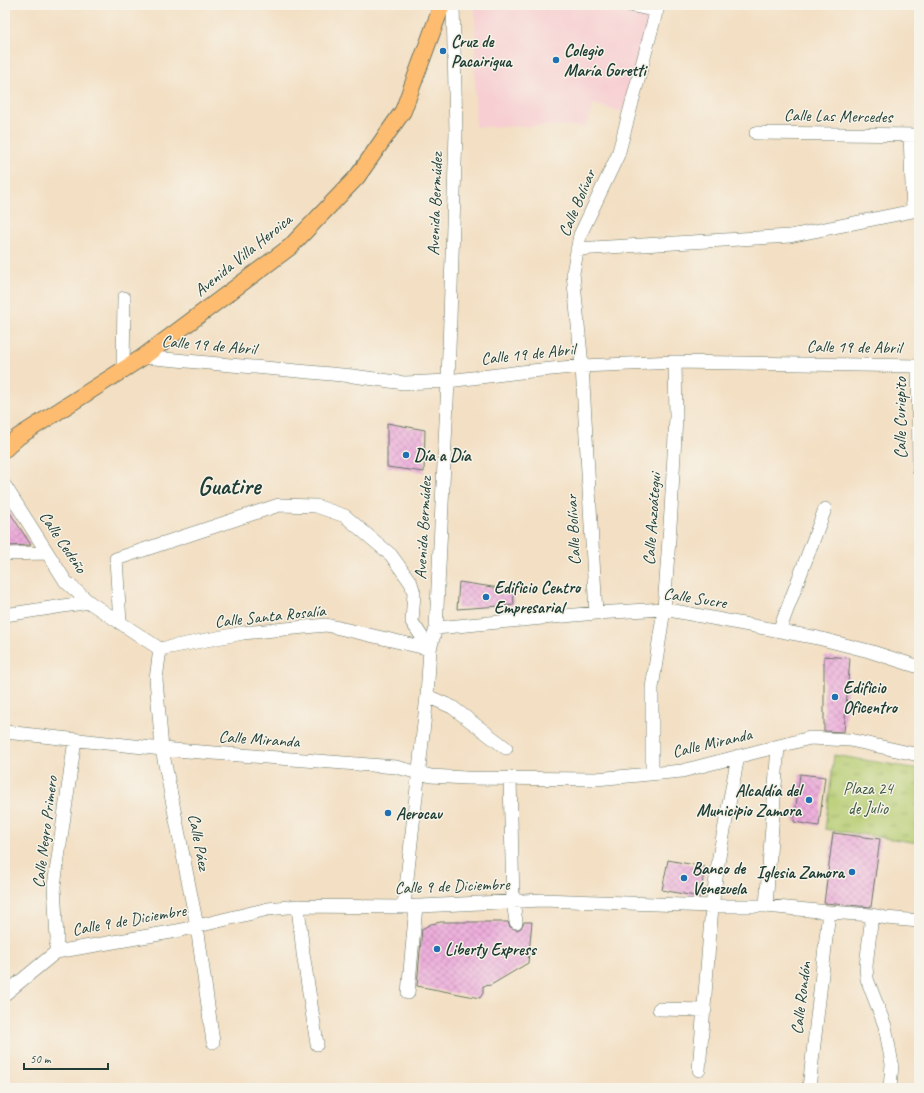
<svg xmlns="http://www.w3.org/2000/svg" width="924" height="1093" font-family="Caveat,sans-serif">
  <style>
    .built { fill: #f7cfd2 }
    .park { fill: url(#park-tufts); stroke: #6a8452 }
    .building { fill: url(#building-cross-hatch) }
    .lines { fill: none; stroke-linecap: round; stroke-linejoin: round }
    .minor-casing { stroke: #697666; stroke-width: 14 }
    .major-casing { stroke: #697666; stroke-width: 18 }
    .minor { stroke: #fff; stroke-width: 13 }
    .major { stroke: #fdbc70; stroke-width: 16 }
    .poi-dot { fill: #1f6fb2; stroke: #f7f3e8; stroke-width: 1.5 }
    .labels { text-anchor: middle; dominant-baseline: central; stroke-width: 3; stroke-linejoin: round; paint-order: stroke }
    .poi-label { font-size: 17px; font-weight: bold; fill: #1f3d34; stroke: #f7f3e8; text-anchor: start }
    .street-label { font-size: 17px; fill: #1f3d34; stroke: #f7f3e8 }
    .park-label { font-size: 17px; fill: #3d5a40; stroke: #f7f3e8 }
    .town-label { font-size: 25px; font-weight: bold; fill: #1f3d34; stroke: #f7f3e8 }
  </style>
  <defs>
    <pattern id="park-tufts" width="24" height="20" patternUnits="userSpaceOnUse"><rect width="24" height="20" fill="#b5cc70"/><path d="M3 7l-1-3M5 7V3M7 7l1-3M15 17l-1-3M17 17v-4M19 17l1-3" fill="none" stroke="#93a75d"/></pattern>
    <pattern id="building-cross-hatch" width="8" height="8" patternUnits="userSpaceOnUse"><rect width="8" height="8" fill="#edacdb"/><path d="M0 0l8 8M0 8l8-8" fill="none" stroke="#bf8db2"/></pattern>
  </defs>
  <rect width="100%" height="100%" fill="#f7f3e8"/>
  <filter id="ink" filterUnits="userSpaceOnUse"><feTurbulence type="fractalNoise" baseFrequency=".025" numOctaves="2"/><feDisplacementMap in="SourceGraphic" scale="8" xChannelSelector="R" yChannelSelector="G"/><feConvolveMatrix kernelMatrix="1 2 1 2 8 2 1 2 1" color-interpolation-filters="sRGB"/></filter>
  <filter id="wash" filterUnits="userSpaceOnUse"><feTurbulence type="fractalNoise" baseFrequency=".012" numOctaves="4" result="noise"/><feDisplacementMap in="SourceGraphic" scale="16" xChannelSelector="R" yChannelSelector="G"/><feGaussianBlur stdDeviation="0.9" result="paint"/><feColorMatrix in="noise" values="0 0 0 0 0 0 0 0 0 0 0 0 0 0 0 0 0 1.4 0 .05"/><feComposite in="paint" operator="in"/></filter>
  <g filter="url(#wash)">
    <rect width="100%" height="100%" fill="#f3dfc3"/>
    <path class="built" d="M 475,5 L 581,5 L 650,17 L 623,112 L 593,104 L 586,127 L 559,126 L 475,127 Z"/>
    <path class="park" d="M 834,755 L 919,769 L 919,843 L 825,829 Z"/>
    <g id="blocks">
      <path class="building" d="M 387,423 L 425,430 L 424,472 L 387,467 Z
        M 5,505 L 31,545 L 5,546 Z
        M 459,582 L 513,590 L 514,605 L 457,609 Z
        M 824,656 L 850,658 L 844,732 L 824,731 Z
        M 800,774 L 825,777 L 819,826 L 794,822 Z
        M 833,833 L 880,839 L 871,907 L 824,903 Z
        M 668,860 L 705,867 L 700,897 L 662,890 Z
        M 441,922 L 508,922 L 510,927 L 517,930 L 521,928 L 524,922 L 532,922 L 528,963 L 491,985 L 483,986 L 483,993 L 480,998 L 417,986 L 422,929 L 431,924 Z"/>
    </g>
  </g>
  <g filter="url(#ink)">
    <use href="#blocks" fill-opacity="0" stroke="#697666" stroke-width="1"/>
    <g class="lines">
      <defs>
        <path id="minor" d="M 630,5 L 657,11
          M 756,133 L 919,135
          M 577,249 L 790,236 L 913,211 L 910,135
          M 143,357 L 353,376 L 404,383 L 448,381 L 521,372 L 582,366 L 675,362 L 919,366
          M 918,366 L 919,469
          M 123,370 L 124,298
          M 5,486 L 66,582 L 89,602 L 160,649
          M 5,554 L 47,553
          M 596,613 L 582,366 L 573,273 L 580,235 L 618,155 L 658,5
          M 5,615 L 89,602
          M 120,623 L 116,559 L 279,505 L 316,506 L 345,516 L 391,555 L 411,583 L 414,593 L 412,622 L 430,649
          M 436,628 L 596,613 L 664,609 L 818,638 L 869,651 L 919,667
          M 779,631 L 825,509
          M 160,649 L 156,679 L 162,749 L 197,926 L 213,1042
          M 160,649 L 243,633 L 326,625 L 430,649
          M 427,696 L 452,707 L 506,748
          M 5,732 L 162,749 L 396,767 L 431,776 L 466,778 L 596,779 L 682,771 L 810,738 L 850,740 L 919,755
          M 652,773 L 652,688 L 664,609 L 671,511 L 676,417 L 675,362
          M 510,778 L 513,901 L 516,922
          M 298,906 L 303,953 L 317,1044
          M 404,906 L 427,696 L 430,649 L 436,628 L 448,381 L 456,132 L 453,5
          M 766,906 L 778,746
          M 872,915 L 866,966 L 867,979 L 885,1026 L 892,1064 L 890,1088
          M 56,952 L 57,939 L 54,886 L 75,740
          M 408,993 L 416,906
          M 5,994 L 56,952 L 177,931 L 268,909 L 298,906 L 401,907 L 542,900 L 712,906 L 766,906 L 829,912 L 872,915 L 886,918 L 919,921
          M 659,1009 L 705,1010
          M 699,1070 L 712,906 L 719,857 L 738,756
          M 809,1088 L 829,912"/>
        <path id="major" d="M 5,449 L 18,437 L 143,357 L 290,247 L 357,177 L 403,111 L 442,5"/>
      </defs>
      <use href="#minor" class="minor-casing"/>
      <use href="#major" class="major-casing"/>
      <use href="#minor" class="minor"/>
      <use href="#major" class="major"/>
    </g>
  </g>
  <g class="poi-dot">
    <circle cx="443" cy="51" r="4"/>
    <circle cx="556" cy="60" r="4"/>
    <circle cx="406" cy="455" r="4"/>
    <circle cx="486" cy="597" r="4"/>
    <circle cx="835" cy="697" r="4"/>
    <circle cx="809" cy="800" r="4"/>
    <circle cx="388" cy="813" r="4"/>
    <circle cx="852" cy="872" r="4"/>
    <circle cx="684" cy="878" r="4"/>
    <circle cx="437" cy="949" r="4"/>
  </g>
  <g class="labels">
    <g class="poi-label">
      <text x="451" y="41">Cruz de<tspan x="451" dy="20">Pacairigua</tspan></text>
      <text x="564" y="50">Colegio<tspan x="564" dy="20">María Goretti</tspan></text>
      <text x="414" y="455">Día a Día</text>
      <text x="494" y="587">Edificio Centro<tspan x="494" dy="20">Empresarial</tspan></text>
      <text x="843" y="687">Edificio<tspan x="843" dy="20">Oficentro</tspan></text>
      <text x="801" y="790" text-anchor="end">Alcaldía del<tspan x="801" dy="20">Municipio Zamora</tspan></text>
      <text x="396" y="813">Aerocav</text>
      <text x="692" y="868">Banco de<tspan x="692" dy="20">Venezuela</tspan></text>
      <text x="844" y="872" text-anchor="end">Iglesia Zamora</text>
      <text x="445" y="949">Liberty Express</text>
    </g>
    <g class="street-label">
      <text transform="translate(838 116) rotate(1)">Calle Las Mercedes</text>
      <text transform="translate(577 203) rotate(-67)">Calle Bolívar</text>
      <text transform="translate(435 204) rotate(-88)">Avenida Bermúdez</text>
      <text transform="translate(243 255) rotate(-39)">Avenida Villa Heroica</text>
      <text transform="translate(209 345) rotate(5)">Calle 19 de Abril</text>
      <text transform="translate(854 347) rotate(1)">Calle 19 de Abril</text>
      <text transform="translate(528 354) rotate(-6)">Calle 19 de Abril</text>
      <text transform="translate(900 418) rotate(-90)">Calle Curiepito</text>
      <text transform="translate(652 519) rotate(-86)">Calle Anzoátegui</text>
      <text transform="translate(423 528) rotate(-87)">Avenida Bermúdez</text>
      <text transform="translate(573 530) rotate(-93)">Calle Bolívar</text>
      <text transform="translate(63 542) rotate(56)">Calle Cedeño</text>
      <text transform="translate(695 598) rotate(9)">Calle Sucre</text>
      <text transform="translate(270 616) rotate(-6)">Calle Santa Rosalía</text>
      <text transform="translate(259 739) rotate(4)">Calle Miranda</text>
      <text transform="translate(712 743) rotate(-13)">Calle Miranda</text>
      <text transform="translate(45 832) rotate(-83)">Calle Negro Primero</text>
      <text transform="translate(199 842) rotate(79)">Calle Páez</text>
      <text transform="translate(452 886) rotate(-2)">Calle 9 de Diciembre</text>
      <text transform="translate(129 920) rotate(-10)">Calle 9 de Diciembre</text>
      <text transform="translate(801 998) rotate(-83)">Calle Rondón</text>
    </g>
    <g class="park-label">
      <text x="868" y="788">Plaza 24<tspan x="868" dy="20">de Julio</tspan></text>
    </g>
    <g class="town-label">
      <text x="229" y="486">Guatire</text>
    </g>
  </g>
  <rect width="924" height="1093" fill="none" stroke="#f7f3e8" stroke-width="20"/>
  <path d="M24 1063v6h84v-6" fill="none" stroke="#1f3d34" stroke-width="2"/>
  <text x="30" y="1063" font-size="12" fill="#1f3d34" stroke="#f7f3e8" stroke-width="3" paint-order="stroke">50 m</text>
</svg>
